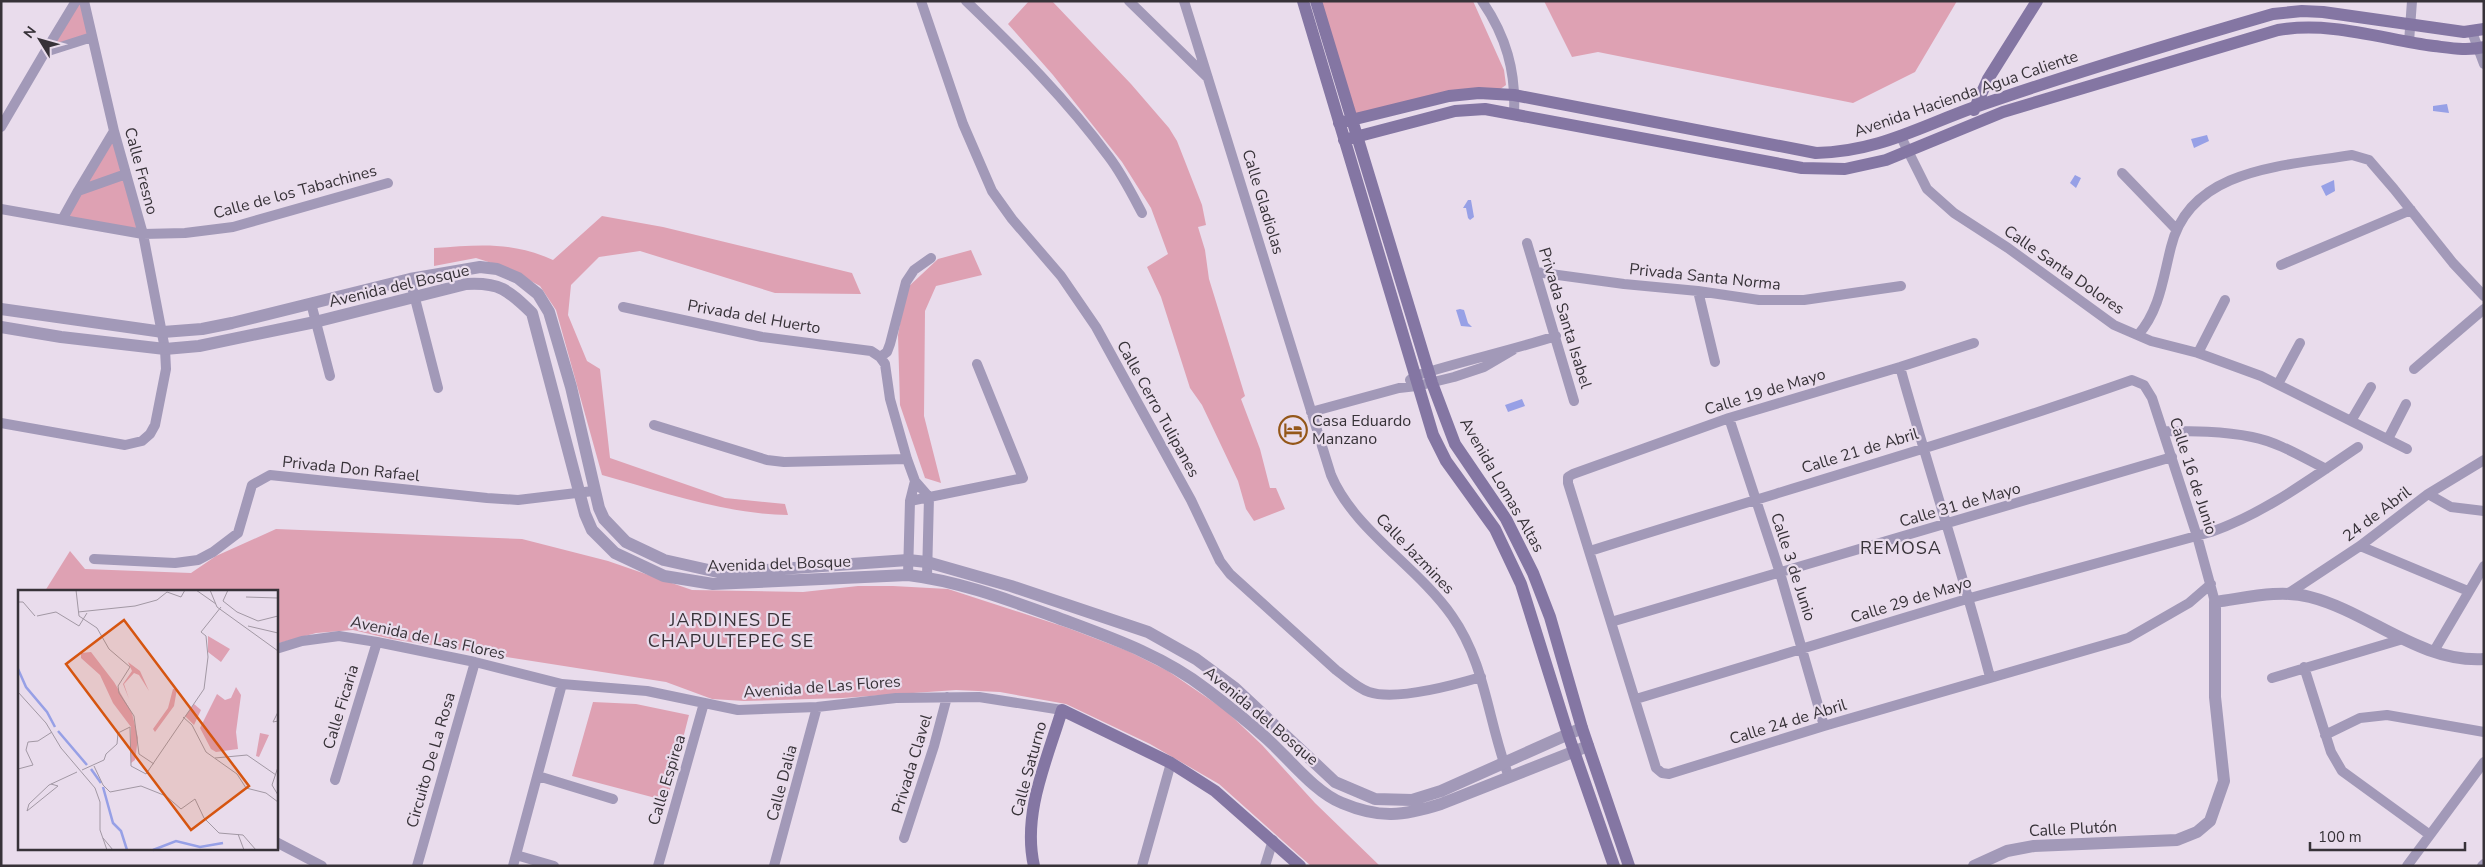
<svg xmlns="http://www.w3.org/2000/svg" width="2485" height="867" font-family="'Nunito Sans',sans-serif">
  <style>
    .green { fill: #dea1b3 }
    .water { fill: #97a0e6 }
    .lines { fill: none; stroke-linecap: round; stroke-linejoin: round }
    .minor { stroke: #a299b8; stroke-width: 10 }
    .tertiary { stroke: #a299b8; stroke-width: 12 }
    .secondary { stroke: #8476a3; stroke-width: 12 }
    .labels { text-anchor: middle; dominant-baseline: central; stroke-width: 4.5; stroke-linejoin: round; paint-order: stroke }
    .street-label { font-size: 16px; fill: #373238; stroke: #e9dcec }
    .poi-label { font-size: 16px; fill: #373238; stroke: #e9dcec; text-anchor: start }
    .neighbourhood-label { font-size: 18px; letter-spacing: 1px; fill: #373238; stroke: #e9dcec }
    .inset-river { fill: none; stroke: #97a0e6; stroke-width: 2.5 }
    .inset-road { fill: none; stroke: #a298a4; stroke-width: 1 }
    .view { fill: #d65510; fill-opacity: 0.15; stroke: #d65510; stroke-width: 2.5 }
    .inset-edge { fill: none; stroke: #373238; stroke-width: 2.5 }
  </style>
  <rect width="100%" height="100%" fill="#e9dcec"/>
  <path class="green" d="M 76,1 L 84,1 L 92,37 L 45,52 Z
    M 1029,1 L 1052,1 L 1131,84 L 1169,128 L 1177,141 L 1186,164 L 1202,205 L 1206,225 L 1198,227 L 1205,250 L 1209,279 L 1245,396 L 1241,399 L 1260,449 L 1270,488 L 1276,488 L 1285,509 L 1254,521 L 1246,509 L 1238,481 L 1202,405 L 1190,388 L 1161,297 L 1147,267 L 1168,254 L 1151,208 L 1122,162 L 1053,75 L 1008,24 Z
    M 1318,1 L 1473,1 L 1504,70 L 1506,85 L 1499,90 L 1353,114 Z
    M 1544,1 L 1957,1 L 1915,72 L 1853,103 L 1598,52 L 1572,57 Z
    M 114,131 L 143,234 L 63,218 Z
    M 602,216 L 663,227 L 852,273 L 861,294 L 775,293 L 640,251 L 599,257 L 571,285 L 568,315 L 587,361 L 600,369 L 610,458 L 725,498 L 785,504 L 788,515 C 725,514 663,492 602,475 L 556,310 L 540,286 L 507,268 L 476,258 L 434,266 L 434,248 C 479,245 511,241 553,260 Z
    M 971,250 L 982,275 L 936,286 L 925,311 L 924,416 L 941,483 L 925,478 L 900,405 L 898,335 L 906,289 L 938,259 Z
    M 276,529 L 522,539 L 608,561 L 692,590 L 803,592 L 858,586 L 893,586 L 948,589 L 1068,628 L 1128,651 L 1168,671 L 1225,710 L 1262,745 L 1315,803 L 1380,866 L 1311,866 L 1219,784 L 1150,744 L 1066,704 L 1000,692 L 956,690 L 842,698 L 744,701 L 712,699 L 666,682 L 391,639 L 353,630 L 316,633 L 276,644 L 276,591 L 45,591 L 70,551 L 85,569 L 191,573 L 216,556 Z
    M 593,702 L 636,704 L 689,715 L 667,801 L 572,776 Z"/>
  <path class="water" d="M 2447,104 L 2449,113 L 2433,111 L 2433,106 Z
    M 2207,135 L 2209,141 L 2194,148 L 2191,139 Z
    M 2075,175 L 2081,178 L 2076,188 L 2070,183 Z
    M 2334,180 L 2335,191 L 2326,196 L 2321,186 Z
    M 1468,200 L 1471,200 L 1474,217 L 1470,220 L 1468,218 L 1466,208 L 1463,208 Z
    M 1460,309 L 1464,310 L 1468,323 L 1472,327 L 1461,326 L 1456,310 Z
    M 1522,399 L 1525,406 L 1508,412 L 1505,405 Z"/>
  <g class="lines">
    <path class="minor" d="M 921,1 L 963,124 L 992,191 L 1012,219 L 1061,276 L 1096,327 L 1191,500 L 1220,561 L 1230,574 L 1336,670 C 1347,678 1357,688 1369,692 C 1396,701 1454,685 1481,677
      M 966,1 C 1017,50 1067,100 1109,157 C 1122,174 1132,194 1142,213
      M 1129,1 L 1208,78
      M 1184,1 L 1331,475 C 1354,530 1417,566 1452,616 C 1486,664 1488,723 1509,777
      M 1482,1 C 1506,36 1516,71 1514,113
      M 2472,32 L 2484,64
      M 2409,42 L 2412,1
      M 45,52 L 76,1
      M 1,127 L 45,52 L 92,37
      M 1901,137 L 1927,189 L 1954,213 L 2008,248 L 2114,325 L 2151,341 L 2198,353 L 2261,376 L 2407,449
      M 2122,173 L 2175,228
      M 78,191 L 114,131
      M 1,209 L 143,234 L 185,233 L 233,227 L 388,183
      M 63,218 L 78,191 L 126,174
      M 1527,243 L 1574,401
      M 2281,265 L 2411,210
      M 1536,272 L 1624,284 L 1698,291 L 1759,300 L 1804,300 L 1901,286
      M 410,279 L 438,388
      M 1698,291 L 1715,362
      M 311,303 L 330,376
      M 623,307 L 762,337 L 871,351 L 880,357 L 885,364 L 890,399 L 907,459 L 915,481 L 929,497 L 927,577
      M 2138,335 C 2160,310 2163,278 2171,247 C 2190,167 2286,166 2352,155 L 2369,160 L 2394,189 L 2453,263 L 2484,296
      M 1974,343 L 1900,367 L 1729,418 L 1573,474 L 1568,477 L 1568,483 L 1656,768 L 1662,773 L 1669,774 L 1824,726 L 2128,638 L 2189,603 L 2211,584
      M 2198,353 L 2225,300
      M 880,357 L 887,352 L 890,344 L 906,282 L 914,270 L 931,258
      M 1900,367 C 1929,471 1963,573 1990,677
      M 2414,369 L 2484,309
      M 1410,380 L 1415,376 C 1462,361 1509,351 1556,336
      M 2278,384 L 2300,343
      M 1311,412 L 1399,388 L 1417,386 L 1454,377 L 1484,367 L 1513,350
      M 1729,418 L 1780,573 L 1824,726
      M 2351,421 L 2371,387
      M 1,423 L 125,445 L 142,441 L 150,434 L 155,425 L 166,369 L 165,349 L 143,234 L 114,131 L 84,1
      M 654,425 L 767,460 L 784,462 L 907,459
      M 2163,431 C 2192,431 2223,431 2252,437 C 2278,442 2302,457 2326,469
      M 2388,439 L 2406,404
      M 2428,494 L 2451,507 L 2484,511
      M 910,501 L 1023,478 L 977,364
      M 2360,546 L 2468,591
      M 1590,551 C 1770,494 1953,443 2132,380 L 2144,385 L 2152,398 L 2197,536 L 2215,602
      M 94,559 L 175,563 L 198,560 L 213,552 L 238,533 L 252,485 L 270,475 L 487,498 L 518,500 L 593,491
      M 908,575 L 910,501 L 915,481
      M 2289,593 L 2360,546 L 2428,494 L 2484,460
      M 1611,622 L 2172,457
      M 276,649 L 302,641 L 339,636 L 377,642 L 475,662 L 562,684 L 647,691 L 738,710 L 817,707 L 896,698 L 979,697 L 1062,710
      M 2434,651 L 2484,566
      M 2304,667 L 2331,752 L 2342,771 L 2430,835
      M 2272,678 L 2403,639
      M 1636,699 L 1970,598 L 2211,532 C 2265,513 2310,479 2358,447
      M 2325,735 L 2360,718 L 2387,715 L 2484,732
      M 538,776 L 613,799
      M 335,780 L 377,642
      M 904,838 L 934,746 L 947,697
      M 276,842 L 322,866
      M 516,855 L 554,866
      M 417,866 L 475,662
      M 513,866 L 562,684
      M 658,866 L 704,703
      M 774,866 L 817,707
      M 1142,866 L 1171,763
      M 1265,866 L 1273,840
      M 2407,866 L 2484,762
      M 2482,866 L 2484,864"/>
    <path class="tertiary" d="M 1,309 L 163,332 L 202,329 L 232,323 L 410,279 L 480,267 L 497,269 L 518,278 L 538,294 L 549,312 L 571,387 L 599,508 L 604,519 L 626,542 L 664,560 L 722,573 L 908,560 L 927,562 L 1011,586 L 1148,632 L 1196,659 L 1235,688 L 1335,782 L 1375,799 L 1412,800 L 1441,791 L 1582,728
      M 1,327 L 61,337 L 165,349 L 199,346 L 315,322 L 466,284 C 500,282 508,290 532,313 L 585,514 L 592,530 L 615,553 L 664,576 L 713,584 L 908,575 C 958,581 1006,599 1053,616 C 1106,636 1161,654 1206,689 C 1226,704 1246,720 1265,737 C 1288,757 1314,792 1342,803 C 1380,819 1403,816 1441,804 L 1588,746
      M 1974,866 L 2007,851 L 2034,846 L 2177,840 L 2197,832 L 2210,821 L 2224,781 L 2215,697 L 2215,602 C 2246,598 2280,589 2310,597 C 2369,612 2420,663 2484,659"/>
    <path class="secondary" d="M 1303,1 L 1433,435 L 1446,461 L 1495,529 L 1521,584 L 1568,734 L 1614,866
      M 1316,1 L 1432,383 L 1455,444 L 1506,519 L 1533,573 L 1550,617 L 1582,728 L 1629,866
      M 1974,110 L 1988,79 L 2037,1
      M 1339,123 L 1449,96 L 1479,93 L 1514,95 L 1816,153 C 1877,152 1919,127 1975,107 C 2073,73 2173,43 2273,14 L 2302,11 L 2323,12 L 2464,32 L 2484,29
      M 1344,140 L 1455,111 L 1485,109 L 1802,168 L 1845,169 L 1886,160 L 2003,112 L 2278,30 C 2331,21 2382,39 2434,46 C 2451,48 2467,51 2484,47
      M 1034,866 C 1022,813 1047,760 1062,710 L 1171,763 L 1215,791 L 1300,866"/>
  </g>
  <defs>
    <symbol id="hotel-ring" viewBox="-11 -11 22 22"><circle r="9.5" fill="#e9dcec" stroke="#945719" stroke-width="1.5"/><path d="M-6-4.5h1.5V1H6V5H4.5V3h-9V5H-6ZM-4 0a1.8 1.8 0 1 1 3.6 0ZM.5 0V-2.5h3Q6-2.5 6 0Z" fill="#945719"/></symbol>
  </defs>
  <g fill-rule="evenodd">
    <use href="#hotel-ring" x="1277" y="414" width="32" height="32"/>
  </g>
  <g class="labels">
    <g class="street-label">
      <text transform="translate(1966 94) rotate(-19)">Avenida Hacienda Agua Caliente</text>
      <text transform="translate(141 171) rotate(75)">Calle Fresno</text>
      <text transform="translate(295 192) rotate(-15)">Calle de los Tabachines</text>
      <text transform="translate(1263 202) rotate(73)">Calle Gladiolas</text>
      <text transform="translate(2064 270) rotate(35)">Calle Santa Dolores</text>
      <text transform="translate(1705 277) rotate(6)">Privada Santa Norma</text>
      <text transform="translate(399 286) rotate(-13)">Avenida del Bosque</text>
      <text transform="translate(754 317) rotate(10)">Privada del Huerto</text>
      <text transform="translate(1565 318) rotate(73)">Privada Santa Isabel</text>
      <text transform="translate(1765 392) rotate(-17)">Calle 19 de Mayo</text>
      <text transform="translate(1158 409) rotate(61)">Calle Cerro Tulipanes</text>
      <text transform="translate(1860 451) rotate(-17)">Calle 21 de Abril</text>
      <text transform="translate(351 469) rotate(6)">Privada Don Rafael</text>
      <text transform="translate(2193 476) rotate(72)">Calle 16 de Junio</text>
      <text transform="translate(1502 485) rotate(60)">Avenida Lomas Altas</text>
      <text transform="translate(1960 505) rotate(-16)">Calle 31 de Mayo</text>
      <text transform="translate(2377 514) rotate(-37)">24 de Abril</text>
      <text transform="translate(1415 554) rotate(46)">Calle Jazmines</text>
      <text transform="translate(779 564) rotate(-2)">Avenida del Bosque</text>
      <text transform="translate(1793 567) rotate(72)">Calle 3 de Junio</text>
      <text transform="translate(1911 600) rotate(-17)">Calle 29 de Mayo</text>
      <text transform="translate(428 638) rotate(12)">Avenida de Las Flores</text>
      <text transform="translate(822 687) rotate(-4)">Avenida de Las Flores</text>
      <text transform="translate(341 707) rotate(-73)">Calle Ficaria</text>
      <text transform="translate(1261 716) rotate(40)">Avenida del Bosque</text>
      <text transform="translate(1788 722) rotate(-17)">Calle 24 de Abril</text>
      <text transform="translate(431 760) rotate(-74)">Circuito De La Rosa</text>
      <text transform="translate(912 764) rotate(-73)">Privada Clavel</text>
      <text transform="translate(1029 769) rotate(-75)">Calle Saturno</text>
      <text transform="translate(667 780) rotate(-73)">Calle Espirea</text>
      <text transform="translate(782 783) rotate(-75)">Calle Dalia</text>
      <text transform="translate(2073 829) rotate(-3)">Calle Plutón</text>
    </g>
    <g class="poi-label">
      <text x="1312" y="421">Casa Eduardo<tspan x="1312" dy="18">Manzano</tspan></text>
    </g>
    <g class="neighbourhood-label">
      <text x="1901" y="548">REMOSA</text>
      <text x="731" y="620">JARDINES DE<tspan x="731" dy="21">CHAPULTEPEC SE</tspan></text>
    </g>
  </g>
  <g transform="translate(18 590)">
    <rect width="260" height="260" fill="#e9dcec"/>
    <path d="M 190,46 L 212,59 L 203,72 L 190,62 ZM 73,62 L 96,92 L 114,123 L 120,148 L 117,170 L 113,173 L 113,137 L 95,113 L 82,85 L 63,68 L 63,63 ZM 110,72 L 122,81 L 131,101 L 121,85 L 116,83 L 106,94 L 111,109 L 105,94 L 114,81 ZM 218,97 L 223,105 L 218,142 L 220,159 L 198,162 L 193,159 L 182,138 L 199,104 L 207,110 L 213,108 ZM 155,99 L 159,99 L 156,116 L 137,142 L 135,139 L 150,118 ZM 176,114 L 183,120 L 176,135 L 167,126 ZM 242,143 L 251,145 L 241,167 L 238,166 Z" fill="#dea1b3"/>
    <path class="inset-river" d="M 0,79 L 8,97 L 29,122 L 37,137M 40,141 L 69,175M 73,179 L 83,193M 85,197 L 95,233 L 103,241 L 109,260M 135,260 L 158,251 L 182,257 L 205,253"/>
    <path class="inset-road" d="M 58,0 L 61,26 L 79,38 L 91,59 L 112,77 L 100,96 L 101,103 L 116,126 L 121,164 L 136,174M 178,0 L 198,14M 192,0 L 199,17 L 260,61M 210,0 L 205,11 L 219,22 L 240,31 L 260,26M 228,7 L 260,8M 0,12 L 5,12 L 17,26M 60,22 L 117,16 L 139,10 L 149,2 L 163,7 L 167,0M 19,26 L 38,22 L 61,36 L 69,23M 230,36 L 260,43M 0,102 L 28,133 L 43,158 L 77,198 L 82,212 L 82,240 L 89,260M 260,122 L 255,132 L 260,131M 165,127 L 174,135 L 188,162 L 219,184 L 228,198 L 248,203 L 260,212 L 260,239M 10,152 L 8,160 L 15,175M 10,152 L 20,151 L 34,142M 197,168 L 229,165 L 258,185M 76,176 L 85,195 L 92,202 L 123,196 L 148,206 L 163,219 L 177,209 L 186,228 L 201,243 L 225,245 L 238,260M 260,177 L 254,195 L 260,205M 0,179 L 15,175M 64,180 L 86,170 L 88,164 L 99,154 L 100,143 L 112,137 L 113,176 L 128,184M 128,184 L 186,99 L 190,67 L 188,46 L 183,42 L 203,17M 9,221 L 11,214 L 31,195 L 59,182M 9,221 L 40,196 L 33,194M 220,244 L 226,260M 85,248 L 95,260"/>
    <path class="view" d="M 106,30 L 231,196 L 173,240 L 48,74 Z"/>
    <rect width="260" height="260" class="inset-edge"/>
  </g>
  <rect width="2485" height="867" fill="none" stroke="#373238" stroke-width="5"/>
  <g transform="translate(40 40) rotate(307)" stroke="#e9dcec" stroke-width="4" paint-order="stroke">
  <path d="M0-4L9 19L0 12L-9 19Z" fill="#373238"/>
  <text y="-8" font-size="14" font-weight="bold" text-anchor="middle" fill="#373238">N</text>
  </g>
  <path d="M2310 842v8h155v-8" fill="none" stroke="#373238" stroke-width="2.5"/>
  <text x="2318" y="842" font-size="15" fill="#373238" stroke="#e9dcec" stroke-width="4" paint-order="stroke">100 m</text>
</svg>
